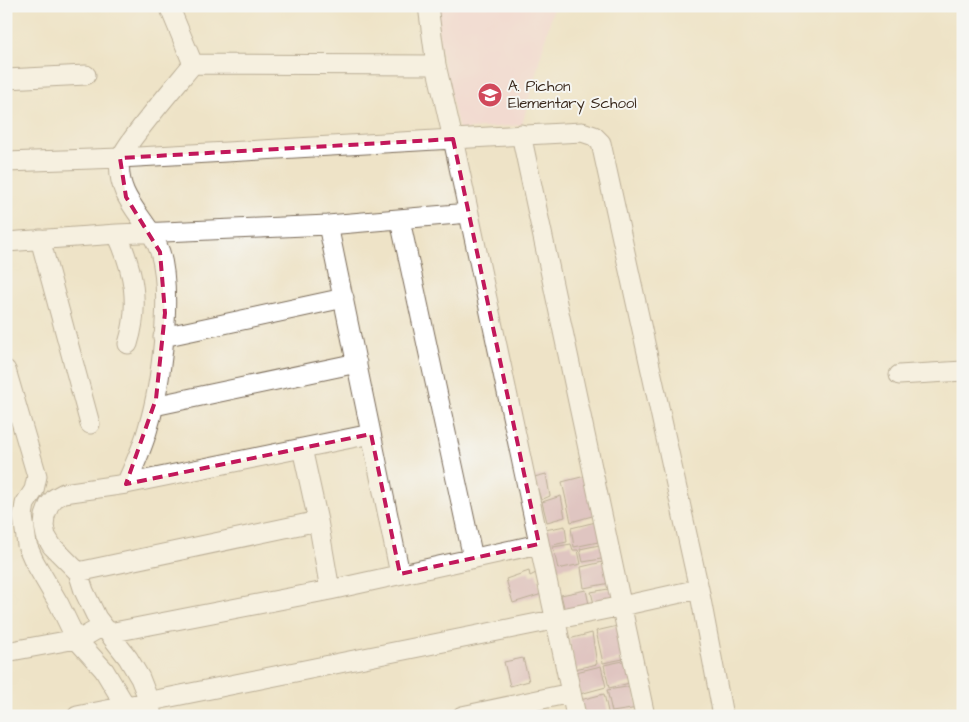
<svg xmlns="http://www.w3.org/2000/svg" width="969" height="722" font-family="'Architects Daughter',sans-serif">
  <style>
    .built { fill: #f5cfdc }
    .building { fill: #cd9fba }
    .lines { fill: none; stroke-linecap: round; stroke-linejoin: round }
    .minor-casing { stroke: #7a6b59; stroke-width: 21 }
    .minor { stroke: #fff; stroke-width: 19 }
    .marked { fill: none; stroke: #c2185b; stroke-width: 4; stroke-dasharray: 10 6; stroke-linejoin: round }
    .labels { text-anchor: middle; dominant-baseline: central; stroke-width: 4; stroke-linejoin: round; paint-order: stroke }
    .poi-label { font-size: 15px; fill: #3b2a1e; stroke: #f6f6f2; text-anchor: start }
  </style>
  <rect width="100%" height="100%" fill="#f6f6f2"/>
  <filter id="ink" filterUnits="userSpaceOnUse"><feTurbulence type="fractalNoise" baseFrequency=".02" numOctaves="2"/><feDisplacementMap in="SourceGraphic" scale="10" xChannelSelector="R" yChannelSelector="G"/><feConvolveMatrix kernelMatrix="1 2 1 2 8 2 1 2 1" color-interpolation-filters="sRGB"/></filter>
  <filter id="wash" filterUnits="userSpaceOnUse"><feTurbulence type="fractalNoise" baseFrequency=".0096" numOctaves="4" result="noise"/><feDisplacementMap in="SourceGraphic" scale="20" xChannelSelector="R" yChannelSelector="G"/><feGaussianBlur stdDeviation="1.12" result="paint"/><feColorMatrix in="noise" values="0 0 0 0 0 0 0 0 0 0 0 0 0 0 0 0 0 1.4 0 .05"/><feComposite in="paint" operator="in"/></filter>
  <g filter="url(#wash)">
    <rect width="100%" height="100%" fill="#eee3c7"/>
    <path class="built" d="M 434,6 L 554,6 L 522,125 L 459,130 L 443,64 Z"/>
    <g id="blocks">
      <path class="building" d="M 546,474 L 550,496 L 541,500 L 534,477 Z
        M 589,475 L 599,514 L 571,522 L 562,482 Z
        M 561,496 L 565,517 L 547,522 L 542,502 Z
        M 600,521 L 603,541 L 574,547 L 571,528 Z
        M 565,526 L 567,542 L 548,546 L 545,530 Z
        M 571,544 L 573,550 L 578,550 L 581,564 L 558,569 L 553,547 Z
        M 604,544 L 607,558 L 583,562 L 580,549 Z
        M 607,561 L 610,583 L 584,588 L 581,567 Z
        M 529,571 L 530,576 L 536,573 L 542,594 L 513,603 L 506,579 Z
        M 614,588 L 616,604 L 595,608 L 591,592 Z
        M 586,590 L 590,609 L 566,615 L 561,595 Z
        M 622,625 L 628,658 L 603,663 L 596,631 Z
        M 592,633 L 597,664 L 575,669 L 569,639 Z
        M 523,658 L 529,681 L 510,686 L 504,662 Z
        M 628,660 L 634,682 L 609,688 L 604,665 Z
        M 601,666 L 606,687 L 580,694 L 576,672 Z
        M 633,686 L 638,708 L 612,712 L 607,690 Z
        M 604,694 L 609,716 L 584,716 L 580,700 Z
        M 637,712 L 638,716 L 619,716 L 618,715 Z"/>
    </g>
  </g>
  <g filter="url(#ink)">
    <use href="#blocks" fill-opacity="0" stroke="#7a6b59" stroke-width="1"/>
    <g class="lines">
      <defs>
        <path id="minor" d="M 193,64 L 436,65
          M 6,79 L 86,75
          M 521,134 L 645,716
          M 6,162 L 120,158 L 453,139 L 436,65 L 428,6
          M 400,220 L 473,558
          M 328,225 L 400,574
          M 117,234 C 134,271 140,305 128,344
          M 40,239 L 90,424
          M 6,242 L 117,234 L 328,225 L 469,213
          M 163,337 L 344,298
          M 6,370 L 37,476 L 34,490 L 25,504 L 23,516 L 27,545 L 34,561 L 59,604 L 76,639 L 104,670 L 125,705 L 128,716
          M 899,375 L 963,371
          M 154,406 L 357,363
          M 302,448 L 318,521 L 330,590
          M 126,484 C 134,466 143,447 148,428 C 161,385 173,295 160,252 C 149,218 115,200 120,160 C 122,147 181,79 193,64 L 169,6
          M 78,572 L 318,521
          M 109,633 L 330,590 L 539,544
          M 6,652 L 82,638 L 103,626
          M 77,716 L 622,606 L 699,589
          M 152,716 L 149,701 L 140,678 L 128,658 L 97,618 L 84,591 L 78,572 L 52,546 L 46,536 L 44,526 L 45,516 L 49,505 L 55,498 L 64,493 L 126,484 L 371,434
          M 462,716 L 571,693
          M 576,716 L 453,139 L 582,132 L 594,136 L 601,143 L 699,589 L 723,716"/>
      </defs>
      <use href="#minor" class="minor-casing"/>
      <use href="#minor" class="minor"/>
    </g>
  </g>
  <path d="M0 0H969V722H0ZM 453,139 L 539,544 L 400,574 L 371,434 L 126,484 L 156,399 L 165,313 L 160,252 L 126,197 L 120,158 Z" fill="#eee3c7" fill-opacity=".55" fill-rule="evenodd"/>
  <path class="marked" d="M 453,139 L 539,544 L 400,574 L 371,434 L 126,484 L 156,399 L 165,313 L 160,252 L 126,197 L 120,158 Z"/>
  <defs>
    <symbol id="school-disc" viewBox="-11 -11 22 22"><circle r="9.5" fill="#d1495b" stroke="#f6f6f2"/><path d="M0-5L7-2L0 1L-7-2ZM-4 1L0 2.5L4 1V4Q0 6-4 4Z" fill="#fff"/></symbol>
  </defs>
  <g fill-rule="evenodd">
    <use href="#school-disc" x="476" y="81" width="28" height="28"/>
  </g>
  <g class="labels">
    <g class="poi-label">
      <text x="508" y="86">A. Pichon<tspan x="508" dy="17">Elementary School</tspan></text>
    </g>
  </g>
  <rect width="969" height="722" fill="none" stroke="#f6f6f2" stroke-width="25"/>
</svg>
